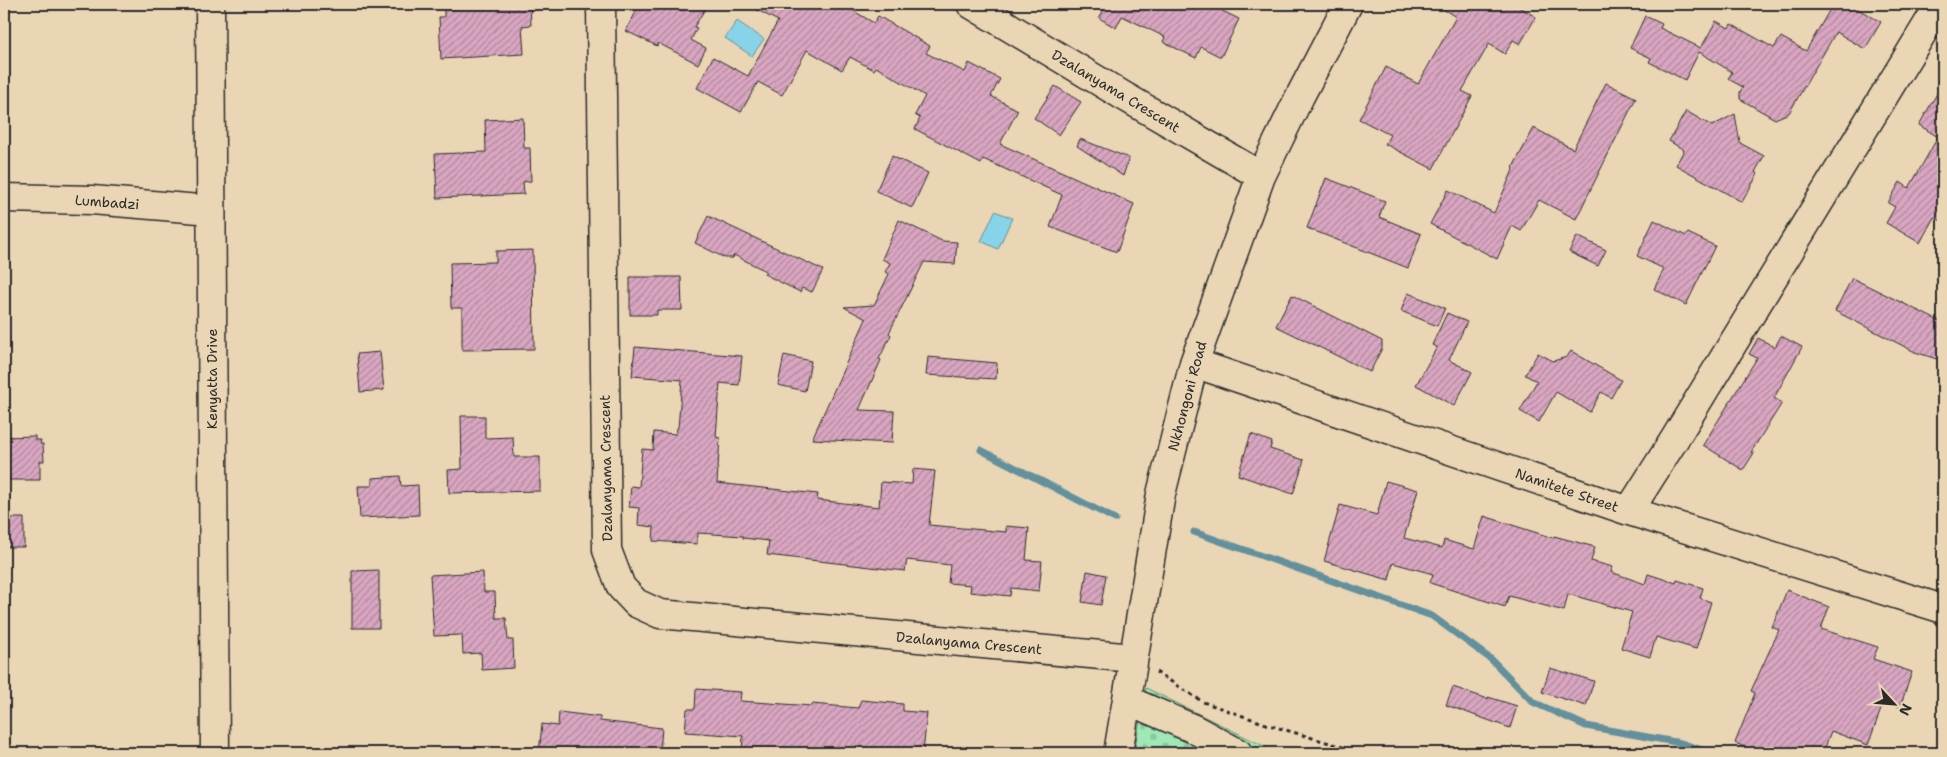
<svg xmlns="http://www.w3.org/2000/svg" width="1947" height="757" font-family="'Shantell Sans',sans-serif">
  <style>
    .cemetery { fill: url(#cemetery-stones); stroke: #668a71 }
    .water { fill: #88d3e8; stroke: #63909c }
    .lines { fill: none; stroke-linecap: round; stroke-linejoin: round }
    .stream { stroke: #63909c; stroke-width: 7 }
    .building { fill: url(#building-hatch); stroke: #2b2b2b }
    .minor-casing { stroke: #2b2b2b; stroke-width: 31 }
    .path { stroke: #2b2b2b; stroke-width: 3; stroke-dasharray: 4 4; stroke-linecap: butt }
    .minor { stroke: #ead6b4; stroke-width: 28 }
    .labels { text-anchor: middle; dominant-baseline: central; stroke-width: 4; stroke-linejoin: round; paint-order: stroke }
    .street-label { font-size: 14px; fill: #2b2b2b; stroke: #ead6b4 }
  </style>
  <defs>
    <pattern id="cemetery-stones" width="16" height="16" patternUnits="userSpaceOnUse" patternTransform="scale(1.25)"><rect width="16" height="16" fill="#a0e9b7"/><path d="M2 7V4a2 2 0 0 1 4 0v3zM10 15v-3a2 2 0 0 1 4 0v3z" fill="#8ac89e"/></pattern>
    <pattern id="building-hatch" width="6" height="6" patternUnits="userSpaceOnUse" patternTransform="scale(1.25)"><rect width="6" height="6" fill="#d9a6c1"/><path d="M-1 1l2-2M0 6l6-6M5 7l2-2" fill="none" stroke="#b0879d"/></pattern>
  </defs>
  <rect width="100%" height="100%" fill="#ead6b4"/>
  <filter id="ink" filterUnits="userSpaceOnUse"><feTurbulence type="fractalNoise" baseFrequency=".02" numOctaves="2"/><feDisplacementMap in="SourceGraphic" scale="10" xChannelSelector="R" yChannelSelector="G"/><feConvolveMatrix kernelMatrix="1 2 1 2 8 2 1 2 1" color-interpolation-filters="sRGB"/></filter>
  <g filter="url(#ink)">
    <path class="cemetery" d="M 1146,688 L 1278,753 L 1134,753 Z"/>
    <path class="water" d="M 737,21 L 764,39 L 752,56 L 725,38 Z
      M 995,211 L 1012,218 L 998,249 L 981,241 Z"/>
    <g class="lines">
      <path class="stream" d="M 981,450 L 1115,519
        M 1194,532 L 1432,616 L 1492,660 L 1533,702 L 1586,726 L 1681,743 L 1711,753"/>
    </g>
    <path class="building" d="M 483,4 L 530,4 L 531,25 L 522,26 L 524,54 L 441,59 L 439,17 L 444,17 L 444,9 L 483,6 Z
      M 640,4 L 669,4 L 683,11 L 688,4 L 708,4 L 694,27 L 697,28 L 691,40 L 706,48 L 698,64 L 658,43 L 657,46 L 626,31 Z
      M 746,4 L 842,4 L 874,23 L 878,16 L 930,46 L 926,53 L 965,72 L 969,63 L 1000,79 L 991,96 L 1018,110 L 1000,144 L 1134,204 L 1117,252 L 1050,227 L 1062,195 L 983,159 L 981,164 L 915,129 L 920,118 L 915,115 L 925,96 L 876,67 L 874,70 L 850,57 L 842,70 L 807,50 L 782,95 L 758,82 L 741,112 L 697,88 L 713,57 L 748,76 L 778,21 Z
      M 1097,4 L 1208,4 L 1239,19 L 1221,57 L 1201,47 L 1196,58 L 1163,42 L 1165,37 L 1122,16 L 1116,28 L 1099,18 L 1105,8 Z
      M 1435,4 L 1514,4 L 1536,17 L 1520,44 L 1513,40 L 1505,54 L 1489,44 L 1462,91 L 1472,96 L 1433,169 L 1385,144 L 1390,135 L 1359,119 L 1386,67 L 1418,84 L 1456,17 Z
      M 1833,4 L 1849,4 L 1881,22 L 1865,49 L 1836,32 L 1789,113 L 1775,119 L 1740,99 L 1740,92 L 1743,87 L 1728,79 L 1732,72 L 1699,52 L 1685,80 L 1649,62 L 1651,58 L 1630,48 L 1645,16 L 1662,24 L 1660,28 L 1701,48 L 1716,21 L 1729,28 L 1731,24 L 1774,48 L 1781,37 L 1806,51 Z
      M 1606,83 L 1636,98 L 1576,219 L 1539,200 L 1521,231 L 1512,226 L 1497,259 L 1430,224 L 1448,190 L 1494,213 L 1514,168 L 1513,167 L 1534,128 L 1573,149 Z
      M 1943,83 L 1943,222 L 1934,217 L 1920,243 L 1886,223 L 1895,207 L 1888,203 L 1900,182 L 1909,188 L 1938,137 L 1919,125 Z
      M 1055,86 L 1081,102 L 1059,135 L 1034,118 Z
      M 1686,111 L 1712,126 L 1735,114 L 1740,143 L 1764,156 L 1755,172 L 1758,174 L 1742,202 L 1676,165 L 1684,150 L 1669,141 Z
      M 523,118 L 524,148 L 530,148 L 531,181 L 523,182 L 524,194 L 437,198 L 435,154 L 486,152 L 485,120 Z
      M 1080,139 L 1129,158 L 1123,176 L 1077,146 Z
      M 892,156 L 928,173 L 912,208 L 876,191 Z
      M 1326,178 L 1385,201 L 1379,217 L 1421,234 L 1408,268 L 1307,228 Z
      M 708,216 L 823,270 L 812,292 L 802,288 L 800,292 L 764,274 L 766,271 L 734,255 L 733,258 L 725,258 L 695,243 Z
      M 899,220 L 942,241 L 957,242 L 955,264 L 924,262 L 889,333 L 891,335 L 879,359 L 881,360 L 859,410 L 894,411 L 892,443 L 812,439 L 866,319 L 844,307 L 874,305 L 889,274 L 885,272 L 890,263 L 882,259 Z
      M 1654,220 L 1686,236 L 1688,233 L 1715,246 L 1686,305 L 1654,289 L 1664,269 L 1637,256 Z
      M 1577,236 L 1606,250 L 1598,266 L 1569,252 Z
      M 533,250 L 534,349 L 462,350 L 462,308 L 451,308 L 450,263 L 496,262 L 496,251 Z
      M 630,277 L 681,277 L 682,310 L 657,310 L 657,315 L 630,315 Z
      M 1852,278 L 1943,323 L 1943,361 L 1915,352 L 1835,311 Z
      M 1408,293 L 1445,308 L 1437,326 L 1401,311 Z
      M 1292,295 L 1382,341 L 1382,348 L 1370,372 L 1276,326 Z
      M 1447,313 L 1467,322 L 1449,360 L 1472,372 L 1454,406 L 1416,385 L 1437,347 L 1432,345 Z
      M 1781,336 L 1802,347 L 1774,398 L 1782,403 L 1751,452 L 1754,453 L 1743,470 L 1703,445 L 1757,358 L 1749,354 L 1758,338 L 1775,347 Z
      M 635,347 L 742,356 L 739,385 L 720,383 L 716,437 L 720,438 L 717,483 L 818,494 L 817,500 L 879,507 L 881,482 L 912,484 L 913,469 L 935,471 L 929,525 L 1006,532 L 1006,526 L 1029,528 L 1026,560 L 1042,561 L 1039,591 L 1011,588 L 1010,596 L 970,592 L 971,585 L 948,583 L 950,565 L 907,560 L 905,571 L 767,555 L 769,541 L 743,538 L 743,536 L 698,533 L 697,544 L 653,541 L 654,527 L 638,525 L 639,508 L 629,507 L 631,486 L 639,487 L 642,449 L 653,450 L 654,432 L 676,434 L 677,428 L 678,428 L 682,380 L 632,376 Z
      M 1571,351 L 1621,380 L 1611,398 L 1601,392 L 1590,412 L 1556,392 L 1539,422 L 1520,411 L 1537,381 L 1525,375 L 1538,353 L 1553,361 L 1567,357 Z
      M 380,352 L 384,390 L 360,392 L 357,354 Z
      M 784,355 L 811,361 L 805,391 L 778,385 Z
      M 928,357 L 997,363 L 996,379 L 926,375 Z
      M 461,416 L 485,416 L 485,438 L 513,437 L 514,457 L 540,457 L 540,491 L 449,493 L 448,470 L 462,469 Z
      M 1251,434 L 1272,442 L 1270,449 L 1304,460 L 1293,494 L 1238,475 Z
      M 35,436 L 35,440 L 41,440 L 40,444 L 43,444 L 44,461 L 40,461 L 40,480 L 4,480 L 4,437 Z
      M 400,476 L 401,486 L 418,485 L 419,515 L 360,518 L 358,486 L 372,486 L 372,478 Z
      M 1386,481 L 1418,490 L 1404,538 L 1442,548 L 1444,540 L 1474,549 L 1484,516 L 1553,538 L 1554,536 L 1595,547 L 1591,561 L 1613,567 L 1611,572 L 1645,584 L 1648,574 L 1676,583 L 1677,580 L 1703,588 L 1700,598 L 1711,602 L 1696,649 L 1656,637 L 1650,657 L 1621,648 L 1632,612 L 1568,594 L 1564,611 L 1509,596 L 1505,607 L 1430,583 L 1433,574 L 1393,563 L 1389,580 L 1324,561 L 1340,505 L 1377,515 Z
      M 4,518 L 24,518 L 24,547 L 4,547 Z
      M 379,570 L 379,628 L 352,628 L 352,571 Z
      M 1087,571 L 1106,575 L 1101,605 L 1082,602 Z
      M 483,572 L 484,592 L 495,592 L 496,618 L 506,618 L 508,640 L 513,640 L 514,668 L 482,670 L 481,653 L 463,654 L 462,635 L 434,636 L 430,575 Z
      M 1787,590 L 1829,607 L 1821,629 L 1878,647 L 1873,659 L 1912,672 L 1900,707 L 1884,701 L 1868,745 L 1831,731 L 1823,753 L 1759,753 L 1735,743 L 1755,693 L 1751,691 L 1779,630 L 1772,627 Z
      M 1550,668 L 1594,681 L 1586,706 L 1542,692 Z
      M 1453,687 L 1488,699 L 1488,697 L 1517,706 L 1510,728 L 1446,705 Z
      M 696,689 L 741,692 L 740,701 L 812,706 L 812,704 L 858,708 L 861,700 L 903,704 L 903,711 L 927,713 L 923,753 L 742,752 L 743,736 L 685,732 L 687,709 L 695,709 Z
      M 559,712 L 600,717 L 600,721 L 662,728 L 660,753 L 539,753 L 542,724 L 558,726 Z"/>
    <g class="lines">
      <defs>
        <path id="minor" d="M 210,4 L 215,753
          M 601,4 L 607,550 L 621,587 L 636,603 L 660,614 L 1133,658
          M 971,4 L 1122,95 L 1261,176
          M 4,198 L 92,200 L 211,210
          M 1194,363 L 1629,511 L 1943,609
          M 1629,511 L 1674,440 L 1940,4
          M 1127,700 L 1194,729 L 1238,753
          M 1118,753 L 1161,494 L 1194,363 L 1261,176 L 1300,96 L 1348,4"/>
      </defs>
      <use href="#minor" class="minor-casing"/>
      <path class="path" d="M 1156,672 L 1203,702 L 1269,725 L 1363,753"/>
      <use href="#minor" class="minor"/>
    </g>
  </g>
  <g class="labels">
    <g class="street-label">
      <text transform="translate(1116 91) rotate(31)">Dzalanyama Crescent</text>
      <text transform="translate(107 202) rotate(4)">Lumbadzi</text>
      <text transform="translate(212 379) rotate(-90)">Kenyatta Drive</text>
      <text transform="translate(1187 396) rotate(-75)">Nkhongoni Road</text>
      <text transform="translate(606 468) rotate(-91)">Dzalanyama Crescent</text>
      <text transform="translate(1567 490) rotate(19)">Namitete Street</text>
      <text transform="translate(969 643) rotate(5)">Dzalanyama Crescent</text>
    </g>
  </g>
  <rect width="1947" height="757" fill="none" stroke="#ead6b4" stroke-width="20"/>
  <rect x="10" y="10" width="1927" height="737" fill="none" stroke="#2b2b2b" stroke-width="2" filter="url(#ink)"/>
  <g transform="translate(1894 704) rotate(116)" stroke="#ead6b4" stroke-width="4" paint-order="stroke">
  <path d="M0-4L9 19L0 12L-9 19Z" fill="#2b2b2b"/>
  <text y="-8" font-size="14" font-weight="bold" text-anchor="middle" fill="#2b2b2b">N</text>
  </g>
</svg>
